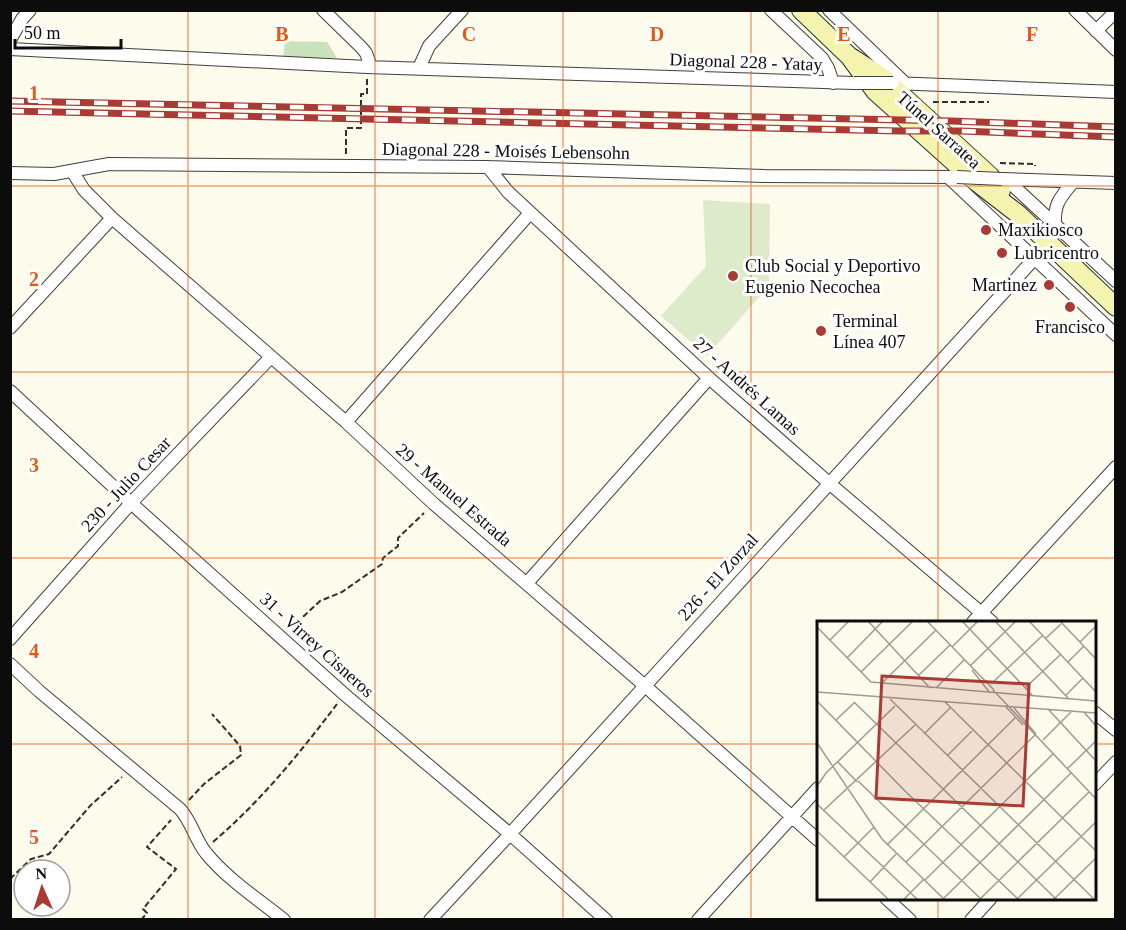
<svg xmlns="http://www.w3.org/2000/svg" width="1126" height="930" font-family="'Times New Roman',serif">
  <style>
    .green { fill: #cbe3ba }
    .pitch { fill: #ddebcb }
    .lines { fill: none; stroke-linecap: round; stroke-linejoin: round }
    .minor-casing { stroke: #3f3f3f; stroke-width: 14 }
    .secondary-casing { stroke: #2e2e2e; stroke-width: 20 }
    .path { stroke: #2e2e2e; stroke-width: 2; stroke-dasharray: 6 3; stroke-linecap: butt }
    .minor { stroke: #fff; stroke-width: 12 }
    .secondary { stroke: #f5f4af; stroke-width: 18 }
    .rail-casing { stroke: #ab3a34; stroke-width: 7 }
    .rail { stroke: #fff; stroke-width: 4.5; stroke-dasharray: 14; stroke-linecap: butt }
    .minor-bridge-casing { stroke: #3f3f3f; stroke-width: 14; stroke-linecap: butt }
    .minor-bridge { stroke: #fff; stroke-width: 12 }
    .grid { fill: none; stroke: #e8590c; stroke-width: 1.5; stroke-opacity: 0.55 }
    .poi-dot { fill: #ab3a34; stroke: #fff; stroke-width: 2 }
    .labels { text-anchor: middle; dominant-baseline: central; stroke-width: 6; stroke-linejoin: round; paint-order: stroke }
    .street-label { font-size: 18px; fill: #0c0c0c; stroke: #fff }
    .poi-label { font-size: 18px; fill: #0c0c0c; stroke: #fff; text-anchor: start }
    .inset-road { fill: none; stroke: #9d9b92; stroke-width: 1.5 }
    .view { fill: #ab3a34; fill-opacity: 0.15; stroke: #ab3a34; stroke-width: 3 }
    .inset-edge { fill: none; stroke: #0c0c0c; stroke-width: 3 }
    .grid-label { font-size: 20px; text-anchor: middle; font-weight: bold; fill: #e8590c; stroke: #fff; stroke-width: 6; stroke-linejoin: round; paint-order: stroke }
  </style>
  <rect width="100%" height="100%" fill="#fdfbec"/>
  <path class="green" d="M 285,41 L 327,42 L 337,58 L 283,58 Z"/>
  <path class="pitch" d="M 703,200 L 770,204 L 769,286 L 707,356 L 661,316 L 706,266 Z"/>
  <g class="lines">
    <defs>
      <path id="minor" d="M 323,10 L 361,47 L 366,53 L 371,67
        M 771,10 L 822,58 L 828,68 L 833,83
        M 829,10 L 906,84
        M 1075,10 L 1116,50
        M 1096,31 L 1116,11
        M 10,40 L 22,19 L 30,10
        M 10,49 L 367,67 L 854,83
        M 419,68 L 429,46 L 462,10
        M 893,83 L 1116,92
        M 488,167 L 508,192 L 709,378 L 829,483 L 992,622
        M 72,171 L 84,190 L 112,218 L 346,422 L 434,504 L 644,685 L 818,840
        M 10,173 L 54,174 L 109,164 L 488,167 L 765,176 L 957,177
        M 948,177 L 1116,335
        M 1003,179 L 1116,183
        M 1007,180 L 1116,281
        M 1055,226 C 1054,204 1059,199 1073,182
        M 10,328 L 112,218
        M 10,391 L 131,503 L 344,694 L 510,834 L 606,920
        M 346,422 L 530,213
        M 527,583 L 709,378
        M 973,622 L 1116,467
        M 10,639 L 131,503 L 271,357
        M 10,664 L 39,691 L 180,809 C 192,822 195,840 206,853 C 227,879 258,899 284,920
        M 1094,712 L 1116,730
        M 1094,785 L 1116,762
        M 886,898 L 910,920
        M 430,920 L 510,834 L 1034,259
        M 698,920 L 818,788
        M 971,920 L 991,898"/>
      <path id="secondary" d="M 801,10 L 849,56 L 882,77 L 990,176 L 1001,191
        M 849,56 L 875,91 L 974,180 L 1018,214 L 1116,307"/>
    </defs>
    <use href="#minor" class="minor-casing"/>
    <use href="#secondary" class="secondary-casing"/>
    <path class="path" d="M 933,102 L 988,102 L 988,101
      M 346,154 L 346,128 L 361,128 L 361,94 L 367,94 L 367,79
      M 1000,163 L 1035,164 L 1035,166
      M 290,629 L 320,601 L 342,592 L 382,564 L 383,558 L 398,546 L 398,538 L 424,513
      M 189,800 L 204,784 L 241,755 L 240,746 L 212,714
      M 213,842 C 260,802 300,753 337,704
      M 10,879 L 31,859 L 49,854 L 90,806 L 122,777
      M 141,920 L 147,913 L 143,909 L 176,869 L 147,847 L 171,820"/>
    <use href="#minor" class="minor"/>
    <use href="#secondary" class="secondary"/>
    <defs>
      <path id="rail" d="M 10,101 L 951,121 L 1116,127
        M 10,111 L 900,131 L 961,131 L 1116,137"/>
    </defs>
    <use href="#rail" class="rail-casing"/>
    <use href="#rail" class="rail"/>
    <defs>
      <path id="minor-bridge" d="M 854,83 L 893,83
        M 957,177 L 1002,179"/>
    </defs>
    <use href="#minor-bridge" class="minor-bridge-casing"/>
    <use href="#minor-bridge" class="minor-bridge"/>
  </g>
  <path class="grid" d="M 188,10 L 188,920M 375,10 L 375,920M 563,10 L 563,920M 751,10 L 751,920M 938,10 L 938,622M 10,186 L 1116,186M 10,372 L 1116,372M 10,558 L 1116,558M 10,744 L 818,744M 1094,744 L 1116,744M 938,898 L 938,920"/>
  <g class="poi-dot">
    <circle cx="986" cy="230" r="6"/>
    <circle cx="1002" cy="253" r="6"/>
    <circle cx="733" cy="276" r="6"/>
    <circle cx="1049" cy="285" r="6"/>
    <circle cx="1070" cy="307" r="6"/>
    <circle cx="821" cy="331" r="6"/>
  </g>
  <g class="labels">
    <g class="street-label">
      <text transform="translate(746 62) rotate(2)">Diagonal 228 - Yatay</text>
      <text transform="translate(939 130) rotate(42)">Túnel Sarratea</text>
      <text transform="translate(506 151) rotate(1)">Diagonal 228 - Moisés Lebensohn</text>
      <text transform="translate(747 386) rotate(42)">27 - Andrés Lamas</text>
      <text transform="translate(126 484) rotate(-47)">230 - Julio Cesar</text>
      <text transform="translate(454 495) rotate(41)">29 - Manuel Estrada</text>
      <text transform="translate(718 577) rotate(-48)">226 - El Zorzal</text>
      <text transform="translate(317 645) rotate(42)">31 - Virrey Cisneros</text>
    </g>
    <g class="poi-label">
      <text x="998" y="230">Maxikiosco</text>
      <text x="1014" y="253">Lubricentro</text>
      <text x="745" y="266">Club Social y Deportivo<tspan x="745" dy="21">Eugenio Necochea</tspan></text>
      <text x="1037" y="285" text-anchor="end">Martinez</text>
      <text x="833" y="321">Terminal<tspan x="833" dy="21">Línea 407</tspan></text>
      <text x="1070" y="327" text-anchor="middle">Francisco</text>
    </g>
  </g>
  <g transform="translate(817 621)">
    <rect width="279" height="279" fill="#fdfbec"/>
    <path class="inset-road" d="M 51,0 L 113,67M 110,0 L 177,69M 145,0 L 216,75M 178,0 L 251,77M 212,0 L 279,71M 243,0 L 279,38M 0,6 L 54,61 L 279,80M 228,18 L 244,3M 13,19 L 32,0M 263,21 L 279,5M 135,26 L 161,0M 30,37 L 66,0M 251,41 L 267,25M 153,45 L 199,0M 155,49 L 173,72M 44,51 L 96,0M 102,54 L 133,24M 65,62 L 119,9M 174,63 L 225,15M 119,67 L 147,39M 208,67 L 243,34M 176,69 L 279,178M 0,71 L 279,92M 249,74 L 266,57M 73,78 L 278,279M 0,80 L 88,170 L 202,279M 128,81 L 279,230M 38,82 L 240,279M 188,85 L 206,104M 197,87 L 219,113M 231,88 L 279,140M 267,91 L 279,105M 19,99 L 38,81M 107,113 L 133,87M 226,119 L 254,91M 0,122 L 65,218 L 128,279M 130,135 L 155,110M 21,141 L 40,161M 250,148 L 279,120M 41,160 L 165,279M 0,165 L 9,152 L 78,85M 0,183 L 101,279M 7,189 L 98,104M 0,210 L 72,279M 70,224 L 199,96M 27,236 L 57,206M 89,241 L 218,114M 108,259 L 237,132M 53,261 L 79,233M 127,277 L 254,152M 164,277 L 272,171M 201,277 L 279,201M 86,279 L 107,258M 236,279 L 279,237"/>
    <path class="view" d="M 65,55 L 212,63 L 206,185 L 59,177 Z"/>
    <rect width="279" height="279" class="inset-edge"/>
  </g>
  <g class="grid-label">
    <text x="282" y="41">B</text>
    <text x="469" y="41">C</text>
    <text x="657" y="41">D</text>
    <text x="844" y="41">E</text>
    <text x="1032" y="41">F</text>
    <text x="34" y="100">1</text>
    <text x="34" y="286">2</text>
    <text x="34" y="472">3</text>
    <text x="34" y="658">4</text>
    <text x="34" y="844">5</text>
  </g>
  <rect width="1126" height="930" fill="none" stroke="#0c0c0c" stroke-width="24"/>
  <g transform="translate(42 888) rotate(357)"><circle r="28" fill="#ffffff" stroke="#9e9e9e" stroke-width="1.5"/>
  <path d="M0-4.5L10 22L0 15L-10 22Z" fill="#ab3a34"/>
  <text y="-9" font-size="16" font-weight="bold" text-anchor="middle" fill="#0c0c0c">N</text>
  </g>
  <path d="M15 39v9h106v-9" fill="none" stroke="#0c0c0c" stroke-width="3"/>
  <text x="24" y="39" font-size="18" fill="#0c0c0c" stroke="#ffffff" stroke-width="4.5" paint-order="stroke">50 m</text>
</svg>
